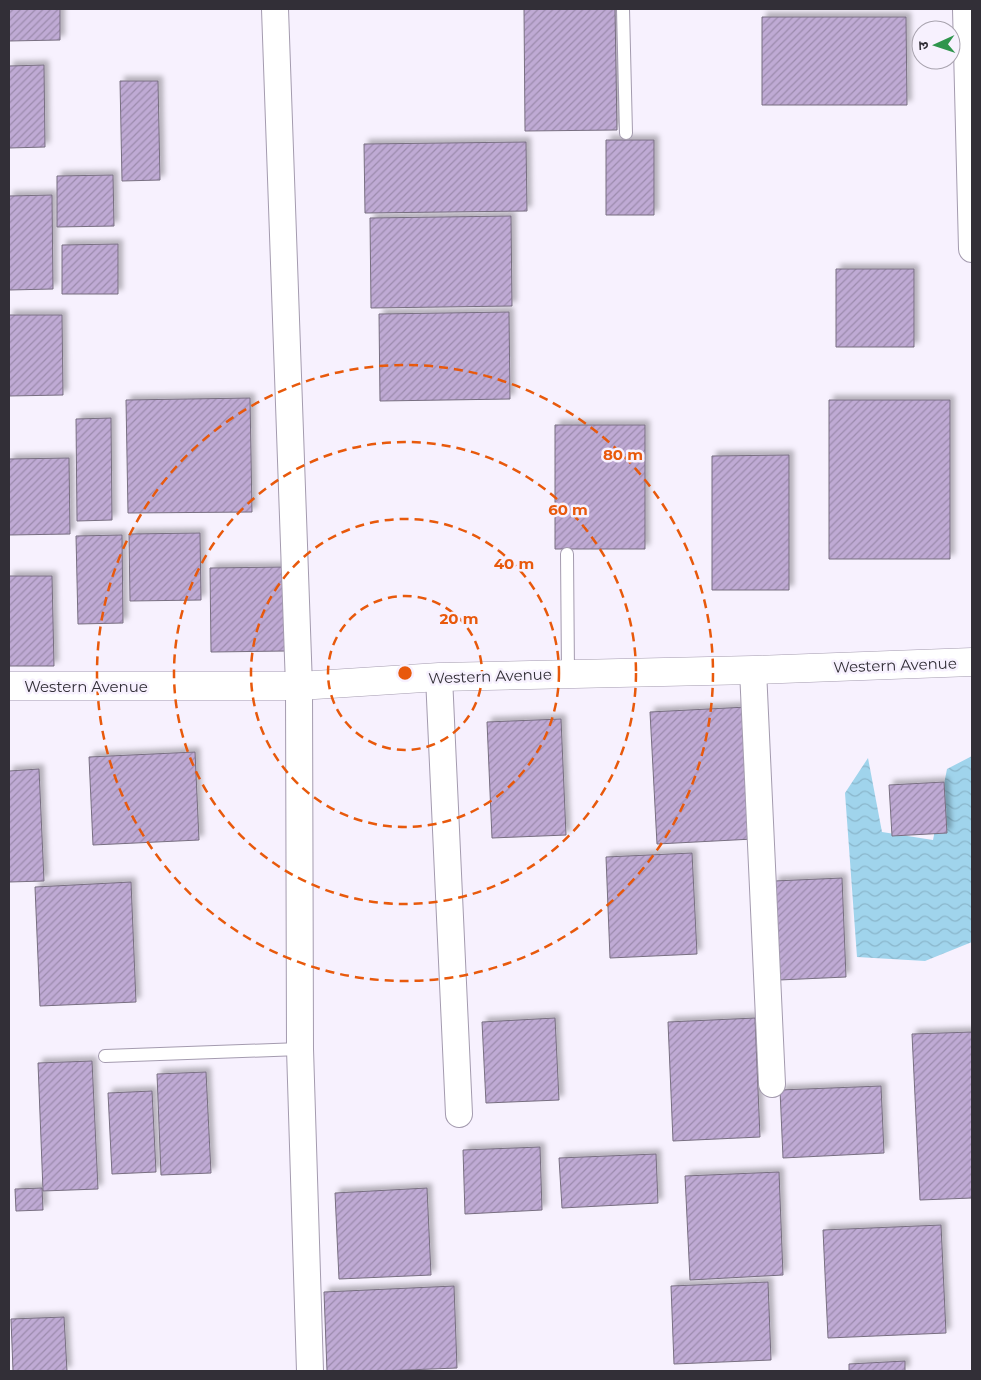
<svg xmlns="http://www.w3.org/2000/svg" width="981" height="1380" font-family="Montserrat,'Noto Sans Devanagari',sans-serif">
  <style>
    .water { fill: url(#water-waves) }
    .building { fill: url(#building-hatch); stroke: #786f81; filter: url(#shadow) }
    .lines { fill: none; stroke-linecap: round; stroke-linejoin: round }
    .service-casing { stroke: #a49baf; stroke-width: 14 }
    .minor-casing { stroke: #a49baf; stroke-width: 28 }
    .tertiary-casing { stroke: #a49baf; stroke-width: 29 }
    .service { stroke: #fff; stroke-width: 12 }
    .minor { stroke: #fff; stroke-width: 26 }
    .tertiary { stroke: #fff; stroke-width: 28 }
    .ring { fill: none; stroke: #e8590c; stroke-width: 2.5; stroke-dasharray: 9 6 }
    .labels { text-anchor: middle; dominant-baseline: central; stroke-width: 5; stroke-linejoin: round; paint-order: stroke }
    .street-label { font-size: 15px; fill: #322f37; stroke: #f7f1fe }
    .centre { fill: #e8590c; stroke: #f7f1fe; stroke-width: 2.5 }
    .ring-label { font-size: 15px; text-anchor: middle; font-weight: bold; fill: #e8590c; stroke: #f7f1fe; stroke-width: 5; stroke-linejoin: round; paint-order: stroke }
  </style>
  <defs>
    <pattern id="water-waves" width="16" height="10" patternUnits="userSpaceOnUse" patternTransform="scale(1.25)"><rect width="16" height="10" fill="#a0d4ec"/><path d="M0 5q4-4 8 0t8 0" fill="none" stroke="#8ab6cb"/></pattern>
    <pattern id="building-hatch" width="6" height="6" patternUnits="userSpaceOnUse" patternTransform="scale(1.25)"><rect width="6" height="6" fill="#bfaad4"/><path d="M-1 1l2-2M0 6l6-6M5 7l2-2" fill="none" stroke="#9c8bad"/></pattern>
    <filter id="shadow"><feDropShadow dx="4.5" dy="-4.5" stdDeviation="2.5" flood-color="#0004"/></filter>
  </defs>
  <rect width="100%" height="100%" fill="#f7f1fe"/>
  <path class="water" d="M 972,756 L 972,942 L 925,961 L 857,957 L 845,793 L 868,758 L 882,832 L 933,840 L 947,769 Z"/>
  <path class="building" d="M 9,9 L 60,9 L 60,40 L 9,41 Z
    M 524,9 L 615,9 L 617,130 L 525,131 Z
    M 762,17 L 906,17 L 907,105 L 762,105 Z
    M 44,65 L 45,147 L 9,148 L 9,66 Z
    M 120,81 L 158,81 L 160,180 L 122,181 Z
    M 606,140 L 654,140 L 654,215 L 606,215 Z
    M 526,142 L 527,211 L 365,213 L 364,144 Z
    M 113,175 L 114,226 L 57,227 L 57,176 Z
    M 52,195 L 53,289 L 9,290 L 9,196 Z
    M 511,216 L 512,306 L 371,308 L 370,218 Z
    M 118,244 L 118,294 L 62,294 L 62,245 Z
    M 836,269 L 914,269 L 914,347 L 836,347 Z
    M 509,312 L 510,399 L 380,401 L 379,314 Z
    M 9,315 L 62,315 L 63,395 L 9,396 Z
    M 250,398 L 252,512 L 128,513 L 126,400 Z
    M 829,400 L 950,400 L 950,559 L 829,559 Z
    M 111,418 L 112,520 L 77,521 L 76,419 Z
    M 555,425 L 645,425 L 645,549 L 555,549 Z
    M 789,455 L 789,590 L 712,590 L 712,456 Z
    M 69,458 L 70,534 L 9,535 L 9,459 Z
    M 200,533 L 201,600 L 130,601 L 129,534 Z
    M 122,535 L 123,623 L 78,624 L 76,536 Z
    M 285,567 L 286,651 L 211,652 L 210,568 Z
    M 9,576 L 52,576 L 54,666 L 9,666 Z
    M 747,707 L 753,839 L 657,844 L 650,712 Z
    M 561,719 L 566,835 L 492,838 L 487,722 Z
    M 195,752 L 199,840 L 93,845 L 89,757 Z
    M 39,769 L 44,881 L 9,882 L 9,771 Z
    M 944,782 L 947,833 L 892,836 L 889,785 Z
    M 692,853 L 697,954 L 610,958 L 606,857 Z
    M 842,878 L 846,977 L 779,980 L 774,881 Z
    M 131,882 L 136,1002 L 40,1006 L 35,887 Z
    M 555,1018 L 559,1100 L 486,1103 L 482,1022 Z
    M 755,1018 L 760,1137 L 673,1141 L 668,1022 Z
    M 972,1032 L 972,1198 L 920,1200 L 912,1034 Z
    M 92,1061 L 98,1189 L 43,1191 L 38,1063 Z
    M 206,1072 L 211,1173 L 161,1175 L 157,1074 Z
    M 881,1086 L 884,1153 L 783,1158 L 780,1090 Z
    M 152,1091 L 156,1172 L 112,1174 L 108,1093 Z
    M 540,1147 L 542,1210 L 465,1214 L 463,1150 Z
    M 656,1154 L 658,1203 L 562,1208 L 559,1158 Z
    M 779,1172 L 783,1275 L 690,1280 L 685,1176 Z
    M 42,1188 L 43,1210 L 16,1211 L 15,1189 Z
    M 427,1188 L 431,1275 L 339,1279 L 335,1193 Z
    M 941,1225 L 946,1333 L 828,1338 L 823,1230 Z
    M 768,1282 L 771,1360 L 674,1364 L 671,1286 Z
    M 454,1286 L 457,1368 L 382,1371 L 327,1371 L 324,1292 Z
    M 64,1317 L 67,1371 L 13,1371 L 11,1319 Z
    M 905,1361 L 905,1371 L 849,1371 L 849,1364 Z"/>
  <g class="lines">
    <defs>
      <path id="service" d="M 623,9 L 626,133
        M 567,554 L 568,673
        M 105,1056 L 300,1049"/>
      <path id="minor" d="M 275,9 L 299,686 L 300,1049 L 310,1371
        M 966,9 L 972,249
        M 753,670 L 772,1084
        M 439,677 L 459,1114"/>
      <path id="tertiary" d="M 9,686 L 299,686 L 439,677 L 753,670 L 972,662"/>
    </defs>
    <use href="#service" class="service-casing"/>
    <use href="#minor" class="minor-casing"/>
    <use href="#tertiary" class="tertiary-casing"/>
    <use href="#service" class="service"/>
    <use href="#minor" class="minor"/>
    <use href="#tertiary" class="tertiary"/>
  </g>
  <g class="ring">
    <circle cx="405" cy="673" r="77"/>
    <circle cx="405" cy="673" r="154"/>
    <circle cx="405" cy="673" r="231"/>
    <circle cx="405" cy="673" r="308"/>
  </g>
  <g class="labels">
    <g class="street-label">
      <text transform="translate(895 665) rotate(-2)">Western Avenue</text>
      <text transform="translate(490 676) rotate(-2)">Western Avenue</text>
      <text x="86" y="686">Western Avenue</text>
    </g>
  </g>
  <circle cx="405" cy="673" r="8" class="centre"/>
  <g class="ring-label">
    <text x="623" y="460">80 m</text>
    <text x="568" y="515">60 m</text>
    <text x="514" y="569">40 m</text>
    <text x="459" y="624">20 m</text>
  </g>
  <rect width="981" height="1380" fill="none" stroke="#322f37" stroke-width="20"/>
  <g transform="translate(936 45) rotate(267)"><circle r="24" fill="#f7f1fe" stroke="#a8a3ae"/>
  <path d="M0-4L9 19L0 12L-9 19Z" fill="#2e954c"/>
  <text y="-8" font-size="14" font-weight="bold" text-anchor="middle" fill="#322f37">उ</text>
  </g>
</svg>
